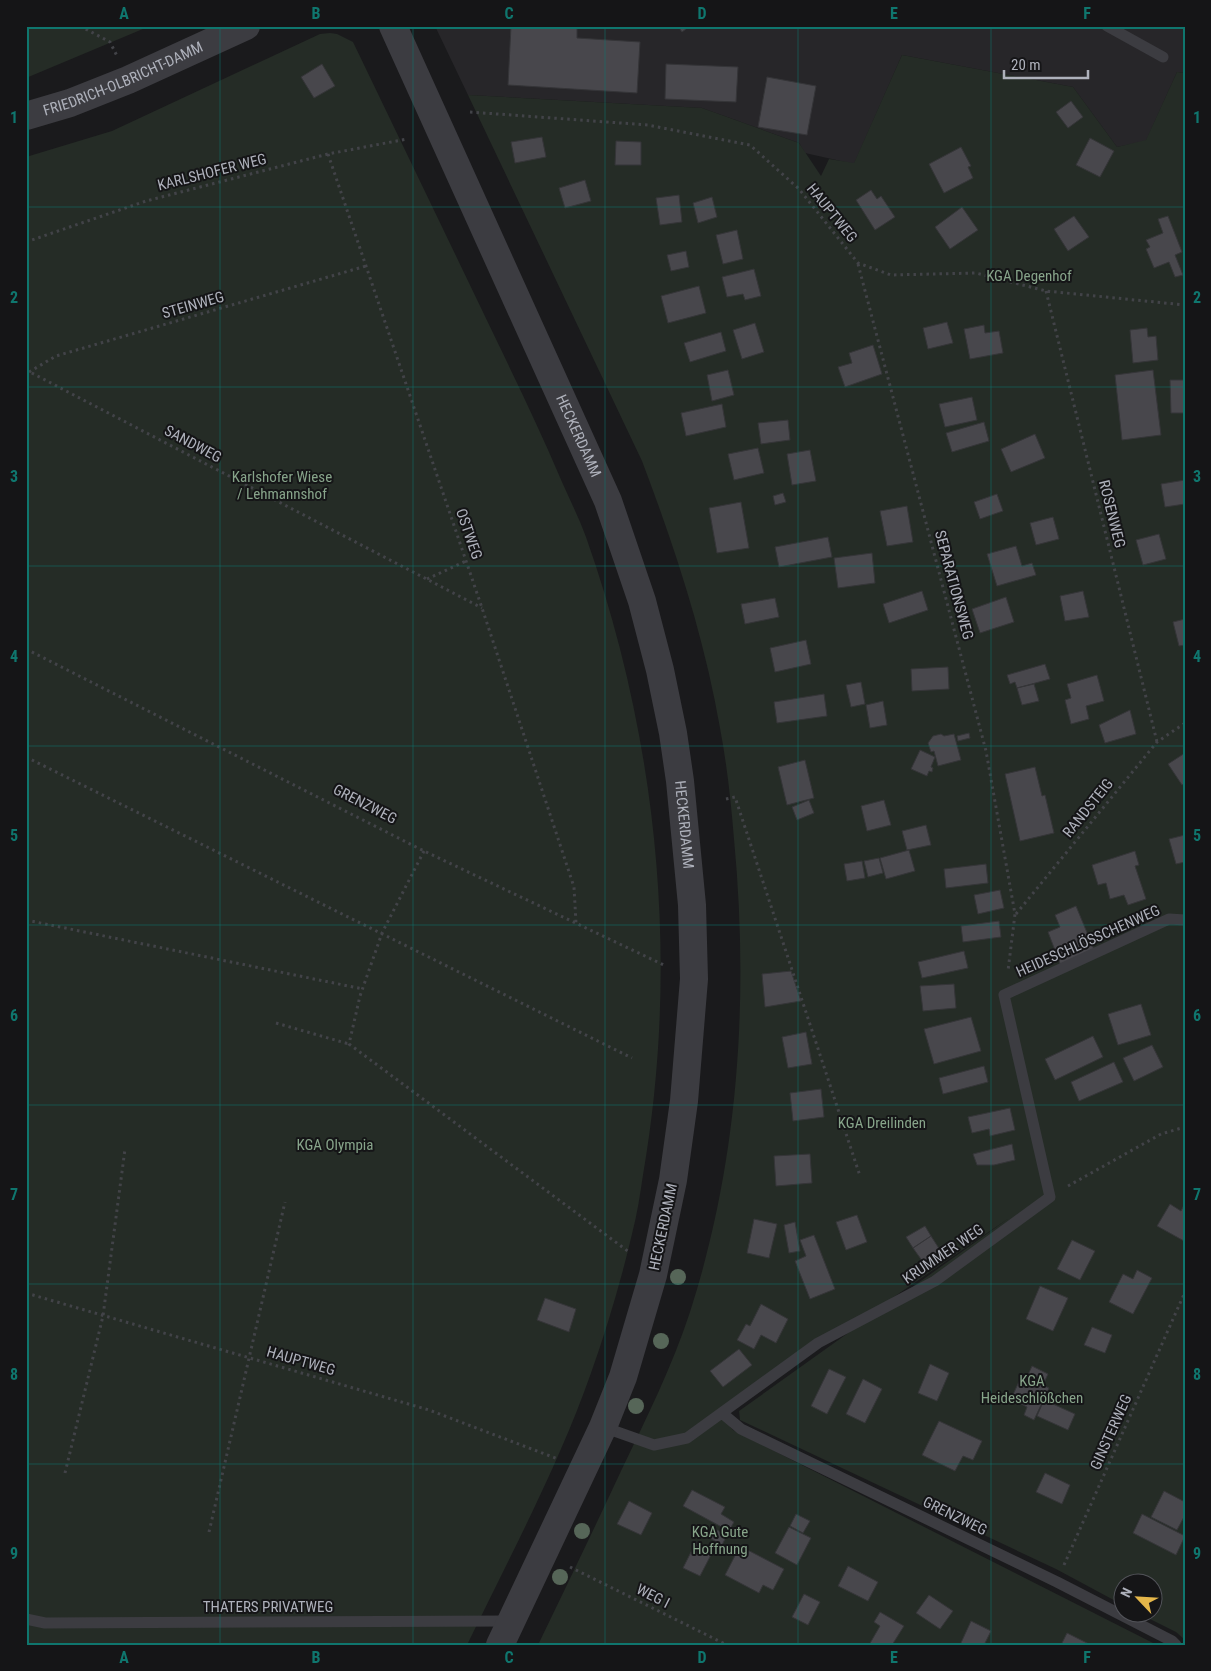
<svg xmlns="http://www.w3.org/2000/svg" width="1211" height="1671" font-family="'Roboto Condensed',sans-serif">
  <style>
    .built { fill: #272629 }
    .green { fill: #252c26 }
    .building { fill: #48474c; stroke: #353538 }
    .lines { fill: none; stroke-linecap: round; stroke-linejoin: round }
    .path { stroke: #424348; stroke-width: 3; stroke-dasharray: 2.5 4; stroke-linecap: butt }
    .service { stroke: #3c3c41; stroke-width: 11 }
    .tertiary { stroke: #3c3c41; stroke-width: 28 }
    .tree { fill: #566658 }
    .grid { fill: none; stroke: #0f766e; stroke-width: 1; stroke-opacity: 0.55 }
    .labels { text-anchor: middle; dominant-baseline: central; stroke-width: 4; stroke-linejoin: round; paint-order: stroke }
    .street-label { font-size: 15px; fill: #aeb1bb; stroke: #151517 }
    .park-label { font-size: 15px; fill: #87a48a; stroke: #151517 }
    .neatline { fill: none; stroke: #0f766e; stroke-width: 2 }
    .grid-label { font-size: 16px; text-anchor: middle; font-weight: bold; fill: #0f766e }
  </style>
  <rect width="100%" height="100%" fill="#1a1a1c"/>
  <path class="built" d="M 435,26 L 1185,26 L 1185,73 L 1177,72 L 1146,141 L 1117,147 L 1073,87 L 902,55 L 854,164 L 805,153 L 799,143 L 702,108 L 468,95 Z"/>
  <path class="green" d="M 26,26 L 150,26 L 26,78 Z
    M 330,33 L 337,34 L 353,42 C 400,140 447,237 494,335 C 517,383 541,432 562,482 C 570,500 579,518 586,537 C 658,741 680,961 643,1175 C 640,1195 637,1215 632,1234 C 621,1281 607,1328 591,1373 C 558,1467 510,1556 467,1645 L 26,1645 L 26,157 L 112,131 L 320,34 Z
    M 902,55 L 1073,87 L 1117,147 L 1146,140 L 1177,72 L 1185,73 L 1185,1640 L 1176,1632 L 1140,1614 L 1154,1614 L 1154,1584 L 1124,1584 L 1123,1605 L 1056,1569 L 740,1420 L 739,1411 L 1009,1218 L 720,1416 L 733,1430 L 1157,1645 L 538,1645 C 566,1587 594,1529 621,1471 C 646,1419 672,1367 690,1312 C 739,1160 749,997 734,839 C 731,802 727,765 720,728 C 704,636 675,548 642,461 L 468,95 L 702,108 L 799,143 L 821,176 L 829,159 L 854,163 Z"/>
  <path class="building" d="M 511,26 L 577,26 L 577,38 L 640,42 L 637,93 L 508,85 Z
    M 678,26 L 690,26 L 682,32 Z
    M 322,64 L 335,86 L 314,98 L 301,77 Z
    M 666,64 L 738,67 L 736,102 L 665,99 Z
    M 767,77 L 816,86 L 807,135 L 758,127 Z
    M 1071,101 L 1083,117 L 1068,128 L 1056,112 Z
    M 542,137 L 546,157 L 515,163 L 511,142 Z
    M 1090,138 L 1114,151 L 1100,177 L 1076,165 Z
    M 616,141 L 641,142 L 641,165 L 615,165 Z
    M 961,147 L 971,166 L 968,167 L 973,178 L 944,193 L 929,164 Z
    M 585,180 L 591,201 L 565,208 L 559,188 Z
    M 871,190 L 877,199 L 881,196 L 895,217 L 875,230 L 856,200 Z
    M 679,195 L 682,222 L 660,225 L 656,198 Z
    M 712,197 L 717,217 L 698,223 L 693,203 Z
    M 962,207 L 978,230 L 950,249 L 935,227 Z
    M 1074,216 L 1089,237 L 1068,251 L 1054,229 Z
    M 1168,216 L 1182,252 L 1175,255 L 1183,275 L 1175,277 L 1169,262 L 1154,268 L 1146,249 L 1150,247 L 1146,240 L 1163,233 L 1158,219 Z
    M 737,230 L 743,259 L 723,264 L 716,235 Z
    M 686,251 L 689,267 L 671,271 L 667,255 Z
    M 754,269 L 761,296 L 745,300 L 743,294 L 727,297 L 722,277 Z
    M 699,286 L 706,313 L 668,323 L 661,296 Z
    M 947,322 L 953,343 L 928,349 L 923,328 Z
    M 755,323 L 764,352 L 742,359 L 733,330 Z
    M 984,325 L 985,333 L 999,331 L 1003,353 L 970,359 L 964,329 Z
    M 1147,328 L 1148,337 L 1156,336 L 1158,360 L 1133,363 L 1130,330 Z
    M 721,332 L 726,351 L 690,362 L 684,343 Z
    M 873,345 L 882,374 L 845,387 L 838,367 L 852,363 L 849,353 Z
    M 728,370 L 734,395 L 712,401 L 707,375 Z
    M 1153,370 L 1161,435 L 1122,440 L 1115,375 Z
    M 1170,380 L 1185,380 L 1185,413 L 1171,413 Z
    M 972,397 L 977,420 L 945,427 L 939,404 Z
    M 722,404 L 726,427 L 686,436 L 681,413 Z
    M 788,420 L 790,440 L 761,444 L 758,423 Z
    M 984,422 L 989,441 L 952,452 L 946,433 Z
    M 1035,434 L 1045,458 L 1011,472 L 1001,449 Z
    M 758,448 L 764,473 L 734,480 L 728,454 Z
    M 810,450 L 816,481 L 792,485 L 787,454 Z
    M 1185,480 L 1185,504 L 1165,507 L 1161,484 Z
    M 783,493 L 786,502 L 775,505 L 773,496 Z
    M 997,494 L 1003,511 L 980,519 L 974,502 Z
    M 741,502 L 749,548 L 717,553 L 709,508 Z
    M 907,506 L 913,542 L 887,546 L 880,511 Z
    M 1053,517 L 1059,539 L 1036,545 L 1030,523 Z
    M 1159,534 L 1166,559 L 1143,565 L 1136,540 Z
    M 828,537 L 832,557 L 779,567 L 775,547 Z
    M 1016,546 L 1022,566 L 1032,563 L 1036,575 L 997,586 L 987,554 Z
    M 872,553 L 875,583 L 838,588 L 834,558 Z
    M 922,591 L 928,610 L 889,623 L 883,604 Z
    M 1083,591 L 1089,617 L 1065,621 L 1060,596 Z
    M 1006,597 L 1014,622 L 980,633 L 972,609 Z
    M 775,598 L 779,617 L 745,624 L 741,604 Z
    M 1185,619 L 1185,645 L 1179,646 L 1173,622 Z
    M 806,640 L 811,664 L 775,672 L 770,648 Z
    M 1045,664 L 1050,679 L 1017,688 L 1015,682 L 1010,684 L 1007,675 Z
    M 948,667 L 949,689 L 912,691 L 911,669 Z
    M 1097,675 L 1104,701 L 1086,706 L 1089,719 L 1071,724 L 1065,700 L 1071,698 L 1067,684 Z
    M 861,682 L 865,704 L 851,707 L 846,685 Z
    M 1034,684 L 1039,701 L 1022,705 L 1017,688 Z
    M 824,694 L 827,716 L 777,723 L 774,702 Z
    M 883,701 L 887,725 L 870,728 L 866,705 Z
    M 1130,710 L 1136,734 L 1105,743 L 1099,725 Z
    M 969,733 L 970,738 L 958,741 L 957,736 Z
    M 941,734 L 944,736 L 954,734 L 961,760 L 938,766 L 934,751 L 931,752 L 928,743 L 933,736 Z
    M 920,750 L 935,757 L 931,767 L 933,768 L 932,772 L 929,771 L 927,776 L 911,769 Z
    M 1185,753 L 1185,783 L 1182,785 L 1168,764 Z
    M 805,760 L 814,798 L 787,805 L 778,767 Z
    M 1035,767 L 1042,796 L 1045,795 L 1054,833 L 1020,841 L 1005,774 Z
    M 809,800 L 814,813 L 797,820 L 792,807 Z
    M 884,800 L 891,825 L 867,831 L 861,806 Z
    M 926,825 L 931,845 L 907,850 L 902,831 Z
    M 1185,835 L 1185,862 L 1176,864 L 1169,839 Z
    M 909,850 L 915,871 L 886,879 L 880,858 Z
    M 1135,851 L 1139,865 L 1135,866 L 1146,899 L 1128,905 L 1124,895 L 1110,899 L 1106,883 L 1098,885 L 1092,865 Z
    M 879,858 L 883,873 L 868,877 L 864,861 Z
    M 862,861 L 865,878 L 847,881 L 844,864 Z
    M 986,864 L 988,883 L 946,888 L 944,869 Z
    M 1000,890 L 1004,908 L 978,914 L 974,895 Z
    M 1076,906 L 1095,952 L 1061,966 L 1048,932 L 1060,927 L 1055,915 Z
    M 999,921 L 1001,937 L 963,942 L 961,926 Z
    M 964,951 L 968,968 L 922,978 L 918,962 Z
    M 791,971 L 801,1001 L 765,1007 L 762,974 Z
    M 954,984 L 956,1008 L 923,1011 L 920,986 Z
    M 1141,1004 L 1151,1035 L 1118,1045 L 1108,1014 Z
    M 971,1017 L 981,1051 L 934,1064 L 924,1029 Z
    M 806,1032 L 812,1064 L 788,1068 L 782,1037 Z
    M 1093,1036 L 1103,1057 L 1055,1080 L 1045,1059 Z
    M 1152,1045 L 1163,1067 L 1134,1081 L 1123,1058 Z
    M 1114,1062 L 1123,1082 L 1079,1101 L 1071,1082 Z
    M 984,1066 L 988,1082 L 943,1094 L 939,1078 Z
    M 821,1089 L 824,1117 L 793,1121 L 790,1093 Z
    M 1010,1108 L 1015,1130 L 990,1136 L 989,1129 L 972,1133 L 968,1117 Z
    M 1012,1144 L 1015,1160 L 994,1165 L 977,1165 L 973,1154 Z
    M 810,1154 L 812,1183 L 776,1186 L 774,1156 Z
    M 1185,1203 L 1185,1240 L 1184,1241 L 1157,1226 L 1170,1204 L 1181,1211 Z
    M 857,1215 L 867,1242 L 846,1250 L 836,1222 Z
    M 754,1219 L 777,1224 L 769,1258 L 747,1253 Z
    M 795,1222 L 800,1251 L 789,1253 L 784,1225 Z
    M 925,1226 L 931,1236 L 913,1248 L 906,1237 Z
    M 814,1235 L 835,1289 L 810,1299 L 795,1261 L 806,1256 L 800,1240 Z
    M 931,1236 L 940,1250 L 923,1262 L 913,1248 Z
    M 1072,1240 L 1095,1251 L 1080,1280 L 1057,1269 Z
    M 1137,1270 L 1152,1278 L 1133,1314 L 1109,1302 L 1123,1274 L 1133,1279 Z
    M 1040,1286 L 1068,1298 L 1053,1331 L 1026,1319 Z
    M 545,1298 L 576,1309 L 569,1332 L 537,1320 Z
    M 761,1304 L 788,1319 L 776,1343 L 761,1335 L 754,1349 L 737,1340 L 746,1324 L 750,1326 Z
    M 1092,1327 L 1112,1335 L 1105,1353 L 1084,1345 Z
    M 739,1349 L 752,1365 L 723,1387 L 710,1371 Z
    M 930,1364 L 949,1373 L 937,1401 L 918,1393 Z
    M 1032,1366 L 1048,1374 L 1043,1385 L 1049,1388 L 1034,1420 L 1024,1415 L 1027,1407 L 1011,1399 L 1022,1375 L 1027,1377 Z
    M 829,1369 L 846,1377 L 827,1414 L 811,1406 Z
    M 863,1379 L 882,1389 L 865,1423 L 846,1414 Z
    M 1044,1400 L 1075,1414 L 1068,1430 L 1037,1416 Z
    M 939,1421 L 982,1441 L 973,1460 L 963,1456 L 955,1471 L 922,1455 Z
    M 1045,1473 L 1070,1485 L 1062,1504 L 1036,1492 Z
    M 692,1490 L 725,1507 L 721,1514 L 734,1522 L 729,1531 L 683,1506 Z
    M 1164,1491 L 1185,1502 L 1185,1515 L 1177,1530 L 1151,1517 Z
    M 629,1501 L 652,1513 L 641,1535 L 617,1524 Z
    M 796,1514 L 810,1521 L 803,1533 L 790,1526 Z
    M 1142,1514 L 1185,1536 L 1176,1555 L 1133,1533 Z
    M 711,1527 L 727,1535 L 722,1545 L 706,1536 Z
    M 789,1527 L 811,1538 L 797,1565 L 775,1553 Z
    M 696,1542 L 713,1551 L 700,1576 L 683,1568 Z
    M 740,1546 L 784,1569 L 773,1590 L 763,1585 L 759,1593 L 725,1575 Z
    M 848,1566 L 878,1582 L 868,1601 L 838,1586 Z
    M 804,1594 L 820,1602 L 808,1625 L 792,1617 Z
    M 929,1595 L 953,1611 L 940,1629 L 916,1613 Z
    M 880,1612 L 904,1626 L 892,1645 L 869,1645 L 880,1626 L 874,1622 Z
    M 971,1621 L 991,1631 L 984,1645 L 960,1645 Z
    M 1067,1633 L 1089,1644 L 1088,1645 L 1061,1645 Z"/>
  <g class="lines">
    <path class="path" d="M 80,26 L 110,42 L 117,56
      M 470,112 L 648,125 L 750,145 L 799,189 L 858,263 L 891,275 L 976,273 L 1046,291 L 1185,305
      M 328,154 L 482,608 L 574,887 L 576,923
      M 26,242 L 146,201 L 328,154 L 407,139
      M 858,264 L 986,751 L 1015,914 L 1008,971
      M 1046,291 L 1157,742
      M 26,370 L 482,608
      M 29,372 L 56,356 L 366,266
      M 427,579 L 466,561
      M 26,649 L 424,851 L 666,966
      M 26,757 L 632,1058
      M 726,799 L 735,797 L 860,1176
      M 424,851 L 382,933 L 360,996 L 349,1044 L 629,1252
      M 1016,914 L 1157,742 L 1185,723
      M 26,920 L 363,989
      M 276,1023 L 349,1044
      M 1068,1186 L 1161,1134 L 1185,1127
      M 26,1293 L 429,1410 L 558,1459
      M 65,1473 L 103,1316 L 125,1149
      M 209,1532 L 285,1202
      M 1064,1565 L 1185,1292
      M 570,1567 L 727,1645"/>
    <path class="service" d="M 1107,26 L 1163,57
      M 722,1413 L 741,1429 L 1057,1582 L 1172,1641 L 1176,1645
      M 603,1427 L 654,1445 L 687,1438 L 818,1343 L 935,1281 L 1050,1197 L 1004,995 L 1169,919 L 1185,920
      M 26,1619 L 45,1623 L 509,1621"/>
    <g class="tertiary">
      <path id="s1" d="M 393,26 L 608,501 L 642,601 L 660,670 L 673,733 L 680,781 L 692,905 L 694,979 L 684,1101 L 673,1180 L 653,1275 L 623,1377 L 603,1427 L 500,1645"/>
      <path id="s2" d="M 26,116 L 70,103 L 128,80 L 246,26"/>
    </g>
  </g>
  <g class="tree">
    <circle cx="678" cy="1277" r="8"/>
    <circle cx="661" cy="1341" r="8"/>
    <circle cx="636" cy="1406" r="8"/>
    <circle cx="582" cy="1531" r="8"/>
    <circle cx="560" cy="1577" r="8"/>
  </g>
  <path class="grid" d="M 220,26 L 220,1645M 413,26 L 413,1645M 605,26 L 605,1645M 798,26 L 798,1645M 991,26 L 991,1645M 26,207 L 1185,207M 26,387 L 1185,387M 26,566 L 1185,566M 26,746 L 1185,746M 26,925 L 1185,925M 26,1105 L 1185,1105M 26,1284 L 1185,1284M 26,1464 L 1185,1464"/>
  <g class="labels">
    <g class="street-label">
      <text stroke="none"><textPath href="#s2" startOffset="104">FRIEDRICH-OLBRICHT-DAMM</textPath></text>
      <text transform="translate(212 172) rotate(-14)">KARLSHOFER WEG</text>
      <text transform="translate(832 213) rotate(51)">HAUPTWEG</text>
      <text transform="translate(193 305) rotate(-16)">STEINWEG</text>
      <text stroke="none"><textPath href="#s1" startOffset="450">HECKERDAMM</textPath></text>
      <text transform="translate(193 444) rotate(28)">SANDWEG</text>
      <text transform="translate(1112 514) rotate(76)">ROSENWEG</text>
      <text transform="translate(469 534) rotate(71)">OSTWEG</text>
      <text transform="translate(954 585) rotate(75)">SEPARATIONSWEG</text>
      <text transform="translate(365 804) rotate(27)">GRENZWEG</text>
      <text transform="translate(1088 808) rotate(-51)">RANDSTEIG</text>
      <text stroke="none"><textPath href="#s1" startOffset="855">HECKERDAMM</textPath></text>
      <text transform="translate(1088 941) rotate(-24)">HEIDESCHLÖSSCHENWEG</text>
      <text transform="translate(663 1227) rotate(-78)">HECKERDAMM</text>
      <text transform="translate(943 1254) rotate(-34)">KRUMMER WEG</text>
      <text transform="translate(301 1361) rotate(16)">HAUPTWEG</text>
      <text transform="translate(1111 1432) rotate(-66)">GINSTERWEG</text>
      <text transform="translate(955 1516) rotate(26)">GRENZWEG</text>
      <text transform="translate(653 1596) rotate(27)">WEG I</text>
      <text x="268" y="1607">THATERS PRIVATWEG</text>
    </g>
    <g class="park-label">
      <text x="1029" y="276">KGA Degenhof</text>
      <text x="282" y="477">Karlshofer Wiese<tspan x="282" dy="17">/ Lehmannshof</tspan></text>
      <text x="882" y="1123">KGA Dreilinden</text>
      <text x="335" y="1145">KGA Olympia</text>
      <text x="1032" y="1381">KGA<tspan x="1032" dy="17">Heideschlößchen</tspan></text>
      <text x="720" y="1532">KGA Gute<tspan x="720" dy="17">Hoffnung</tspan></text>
    </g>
  </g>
  <rect width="1211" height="1671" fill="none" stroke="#151517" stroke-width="55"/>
  <g transform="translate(1138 1598) rotate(295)"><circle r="24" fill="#151517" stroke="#525359"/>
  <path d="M0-4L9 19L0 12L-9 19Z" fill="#e5b74a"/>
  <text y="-8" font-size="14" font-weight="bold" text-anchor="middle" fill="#aeb1bb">N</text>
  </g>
  <path d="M1004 70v8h84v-8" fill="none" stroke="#aeb1bb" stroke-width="2.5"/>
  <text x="1011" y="70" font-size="15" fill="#aeb1bb" stroke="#151517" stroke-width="4" paint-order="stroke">20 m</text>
  <rect x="28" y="28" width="1156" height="1616" class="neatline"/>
  <g class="grid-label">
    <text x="124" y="19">A</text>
    <text x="316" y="19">B</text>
    <text x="509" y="19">C</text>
    <text x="702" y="19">D</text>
    <text x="894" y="19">E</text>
    <text x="1087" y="19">F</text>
    <text x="14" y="123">1</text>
    <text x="1197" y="123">1</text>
    <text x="14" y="303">2</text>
    <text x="1197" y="303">2</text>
    <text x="14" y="482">3</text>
    <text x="1197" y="482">3</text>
    <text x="14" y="662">4</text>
    <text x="1197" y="662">4</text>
    <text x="14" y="841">5</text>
    <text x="1197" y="841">5</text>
    <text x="14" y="1021">6</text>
    <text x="1197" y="1021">6</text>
    <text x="14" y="1200">7</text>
    <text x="1197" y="1200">7</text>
    <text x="14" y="1380">8</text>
    <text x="1197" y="1380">8</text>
    <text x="14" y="1559">9</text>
    <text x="1197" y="1559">9</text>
    <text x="124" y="1663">A</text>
    <text x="316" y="1663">B</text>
    <text x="509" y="1663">C</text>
    <text x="702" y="1663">D</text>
    <text x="894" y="1663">E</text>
    <text x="1087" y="1663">F</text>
  </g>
</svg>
